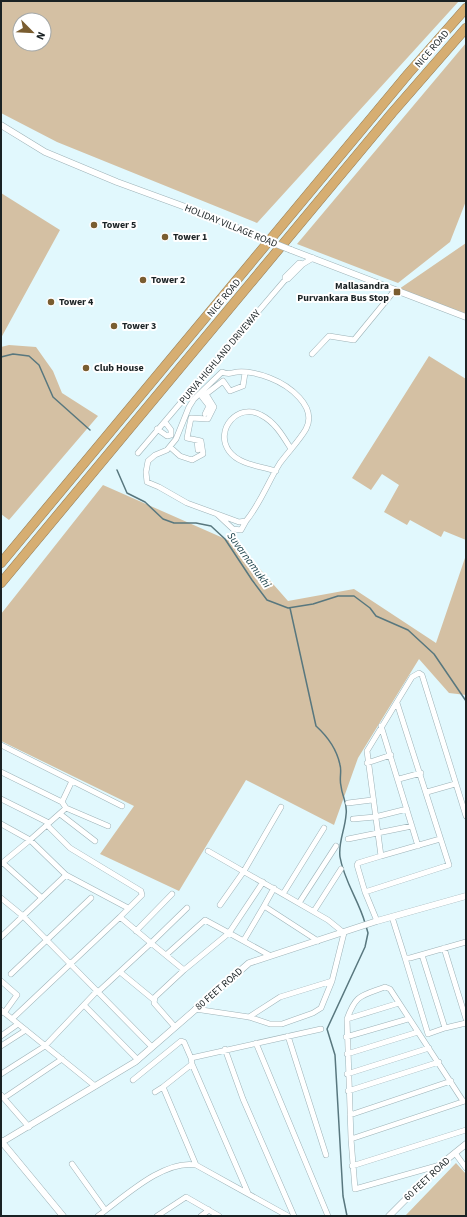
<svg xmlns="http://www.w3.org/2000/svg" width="467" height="1217" font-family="'Source Sans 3',sans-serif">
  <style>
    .green { fill: #d4c0a3; fill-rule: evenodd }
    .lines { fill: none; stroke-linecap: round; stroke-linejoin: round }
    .stream { stroke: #58777e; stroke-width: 1.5 }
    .minor-casing { stroke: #9db2b7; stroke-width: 6 }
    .tertiary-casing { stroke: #9db2b7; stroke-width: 7 }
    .motorway-casing { stroke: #947d57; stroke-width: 10 }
    .minor { stroke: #fff; stroke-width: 5 }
    .tertiary { stroke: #fff; stroke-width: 6 }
    .motorway { stroke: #d6ae72; stroke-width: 9 }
    .tertiary-bridge-casing { stroke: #9db2b7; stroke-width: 7; stroke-linecap: butt }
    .tertiary-bridge { stroke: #fff; stroke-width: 6 }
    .poi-dot { fill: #7a5d30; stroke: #fff; stroke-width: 1.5 }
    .labels { text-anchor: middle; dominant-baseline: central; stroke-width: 4; stroke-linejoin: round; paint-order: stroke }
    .street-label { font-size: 10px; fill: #1a2224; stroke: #fff }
    .poi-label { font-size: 10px; font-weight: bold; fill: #1a2224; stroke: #fff; text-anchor: start }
    .water-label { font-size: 11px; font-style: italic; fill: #133b43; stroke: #fff }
  </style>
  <rect width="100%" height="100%" fill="#e1f8fd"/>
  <path class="green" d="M 1,1 L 459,1 L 257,223 L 57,142 L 1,113 ZM 20,20 L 44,20 L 44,44 L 20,44 Z
    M 466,43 L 466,201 L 450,242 L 398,283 L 297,244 Z
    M 1,193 L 60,230 L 1,338 Z
    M 466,243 L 466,315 L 399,289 Z
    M 9,345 L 36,347 L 53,371 L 62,393 L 98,416 L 9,520 L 1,514 L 1,347 Z
    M 429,356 L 466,379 L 466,540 L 444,531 L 441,537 L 410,520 L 407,525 L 384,512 L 399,485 L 382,474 L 371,490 L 352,478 Z
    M 103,485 L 239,545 L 288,601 L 354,589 L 436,643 L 466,555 L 466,695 L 449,693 L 419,659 L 358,758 L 334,825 L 246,780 L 179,891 L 100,854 L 134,806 L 1,741 L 1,614 Z
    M 456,1163 L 466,1174 L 466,1216 L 405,1216 Z"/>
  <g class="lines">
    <path class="stream" d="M 1,357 L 13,354 L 29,356 L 39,365 L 53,397 L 90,430
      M 117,470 L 127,493 L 145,502 L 163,519 L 174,523 L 196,523 L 211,526 L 225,539 L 252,580 L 267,600 L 288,608 L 313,604 L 338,596 L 354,596 L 370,608 L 376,616 L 408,630 L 434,654 L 466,701
      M 290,608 L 316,726 C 327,736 337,750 340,765 C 342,771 339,779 341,786 C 342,797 348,803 346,815 C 345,830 338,842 340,857 C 344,881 359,901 365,923
      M 347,1216 L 343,1196 L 335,1055 L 327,1029 L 365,947 L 368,933 L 366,926"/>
    <defs>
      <path id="minor" d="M 303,264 L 288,279 L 285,280 L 285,277 L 299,263 L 303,264 L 313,258
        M 312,354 L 329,336 L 354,340 L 395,290
        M 222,372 C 229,375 230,373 237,372 C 247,371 261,374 270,378 C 288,385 318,406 306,429 C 299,441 288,452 280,463 C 268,482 260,504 246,521 L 239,522 L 187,503 L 159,487 L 147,482 L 146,472 L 148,461 L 155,455 L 167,450 L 176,439 L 189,407 L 194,399 Z
        M 205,414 L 209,406 L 202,397 L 206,394
        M 165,422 L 171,430 L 171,435
        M 157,429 L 167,436 L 171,435
        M 197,440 L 198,450
        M 170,447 L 180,456 L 192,460 L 203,454 L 201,441 L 187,438 L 191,418 L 208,419 L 214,407 L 206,394 L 223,381 L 230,391 L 243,386 L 245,373
        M 138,453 L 285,280
        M 276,471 C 261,466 239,465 229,451 C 214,430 238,402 261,415 C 275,422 283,436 291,449
        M 218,515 L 233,529 L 241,530 L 246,521
        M 381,726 L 418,846
        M 1,745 L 122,806
        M 367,763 L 391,755
        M 1,772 L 62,802
        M 399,779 L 421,773
        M 72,781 L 62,802 L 66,808 L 108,826
        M 427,792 L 455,784
        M 1,799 L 49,823 L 66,808
        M 348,803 L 372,800
        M 60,814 L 95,841
        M 353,819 L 375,817 L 407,809
        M 1,824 L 30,840 L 48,824
        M 47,825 L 70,848 L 141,891 L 142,895 L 120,917
        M 348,839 L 412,826
        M 381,856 L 440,839
        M 3,863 L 42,898
        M 1,864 L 30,840 L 66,875 L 128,908
        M 274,888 L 264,906 L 318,941
        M 365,892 L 449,865 L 397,703
        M 283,894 L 324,828
        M 1,898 L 23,916 L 98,992
        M 299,903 L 336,846
        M 220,905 L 244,871 L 281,807
        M 187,908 L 151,943 L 184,970 L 229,933 L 269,955
        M 314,911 L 341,869
        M 392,917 L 405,958 L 410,958 L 466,942
        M 377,921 L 365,892 L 357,865 L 358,863 L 381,856 L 367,751 L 412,677 L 419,673 L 422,675 L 466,816
        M 136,931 L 172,894
        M 1,937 L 66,875
        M 244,940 L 264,906
        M 444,948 L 466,1019
        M 166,955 L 205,920 L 229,933 L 263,882
        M 422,955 L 445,1028 L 466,1023
        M 405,958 L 428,1034 L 445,1028
        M 120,972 L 154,1000
        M 11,974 L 91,898
        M 1,981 L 17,995 L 4,1013
        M 84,1005 L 138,1060
        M 195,1009 L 249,1017 L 270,1024 L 282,1024 L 313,1013 L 321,1008 L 332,981 L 344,933 L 328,920 L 208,851
        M 1,1010 L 95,1086
        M 249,1017 L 280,997 L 332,981
        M 12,1019 L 120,917 L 151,943 L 98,992 L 152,1047
        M 347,1019 L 399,1003
        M 175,1027 L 154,1003 L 155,997 L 184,970
        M 1,1036 L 18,1024
        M 288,1036 L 326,1155
        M 346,1037 L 408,1019
        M 256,1043 L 328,1216
        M 1,1046 L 26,1030
        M 225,1049 L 243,1099 L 294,1216
        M 347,1054 L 418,1032
        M 192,1064 L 248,1193
        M 1,1074 L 45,1046 L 97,991
        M 347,1074 L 429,1048
        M 133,1080 L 181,1041 L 184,1042 L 191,1058
        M 348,1091 L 439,1062
        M 155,1092 L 163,1087
        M 1,1095 L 29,1127
        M 4,1098 L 62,1059
        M 350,1115 L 451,1081
        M 351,1139 L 347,1019 C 356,994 361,996 385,987 L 390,989 L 463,1101
        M 455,1153 L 466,1168
        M 72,1164 L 105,1210
        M 196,1165 L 288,1216
        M 440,1165 L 355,1189 L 351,1139 L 465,1101
        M 352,1166 L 466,1130
        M 98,1216 C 124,1197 164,1159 196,1165 L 163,1087 L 192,1064 L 191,1058 L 321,1029
        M 157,1216 L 186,1197 L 219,1216
        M 201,1216 L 209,1210"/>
      <path id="tertiary" d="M 1,125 L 45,152 L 117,182 L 199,212 L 261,238
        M 291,250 L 466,317
        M 1,1141 L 63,1216
        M 2,1142 L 135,1062 L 249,963 L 377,921 L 466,896
        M 389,1216 L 440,1165 L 466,1144"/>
      <path id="motorway" d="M 1,563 L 408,74 L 466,8
        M 1,583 L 392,113 L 466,28"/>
    </defs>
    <use href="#minor" class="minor-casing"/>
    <use href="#tertiary" class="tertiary-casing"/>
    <use href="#motorway" class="motorway-casing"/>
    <use href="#minor" class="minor"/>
    <use href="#tertiary" class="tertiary"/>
    <use href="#motorway" class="motorway"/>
    <defs>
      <path id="tertiary-bridge" d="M 261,238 L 291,250"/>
    </defs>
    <use href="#tertiary-bridge" class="tertiary-bridge-casing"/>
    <use href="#tertiary-bridge" class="tertiary-bridge"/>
  </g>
  <g class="poi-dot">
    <circle cx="94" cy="225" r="4"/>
    <circle cx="165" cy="237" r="4"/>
    <circle cx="143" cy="280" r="4"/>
    <rect x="393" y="288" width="8" height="8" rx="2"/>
    <circle cx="51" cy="302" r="4"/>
    <circle cx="114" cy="326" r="4"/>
    <circle cx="86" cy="368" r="4"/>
  </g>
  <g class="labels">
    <g class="street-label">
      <text transform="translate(432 49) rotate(-49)">NICE ROAD</text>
      <text transform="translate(231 226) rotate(22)">HOLIDAY VILLAGE ROAD</text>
      <text transform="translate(224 298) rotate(-50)">NICE ROAD</text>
      <text transform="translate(220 357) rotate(-50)">PURVA HIGHLAND DRIVEWAY</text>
      <text transform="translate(219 989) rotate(-41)">80 FEET ROAD</text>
      <text transform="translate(427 1179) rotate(-43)">60 FEET ROAD</text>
    </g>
    <g class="poi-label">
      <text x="102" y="225">Tower 5</text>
      <text x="173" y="237">Tower 1</text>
      <text x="151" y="280">Tower 2</text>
      <text x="389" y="286" text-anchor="end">Mallasandra<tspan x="389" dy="12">Purvankara Bus Stop</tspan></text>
      <text x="59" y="302">Tower 4</text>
      <text x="122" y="326">Tower 3</text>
      <text x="94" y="368">Club House</text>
    </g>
    <g class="water-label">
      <text transform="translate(249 560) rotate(54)">Suvarnamukhi</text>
    </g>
  </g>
  <rect width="467" height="1217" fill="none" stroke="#1a2224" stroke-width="4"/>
  <g transform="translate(32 32) rotate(114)"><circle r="19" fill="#ffffff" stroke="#a3a7a7"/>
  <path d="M0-3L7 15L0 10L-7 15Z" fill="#7a5d30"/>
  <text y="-6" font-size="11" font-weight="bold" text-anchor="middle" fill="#1a2224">N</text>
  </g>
</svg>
